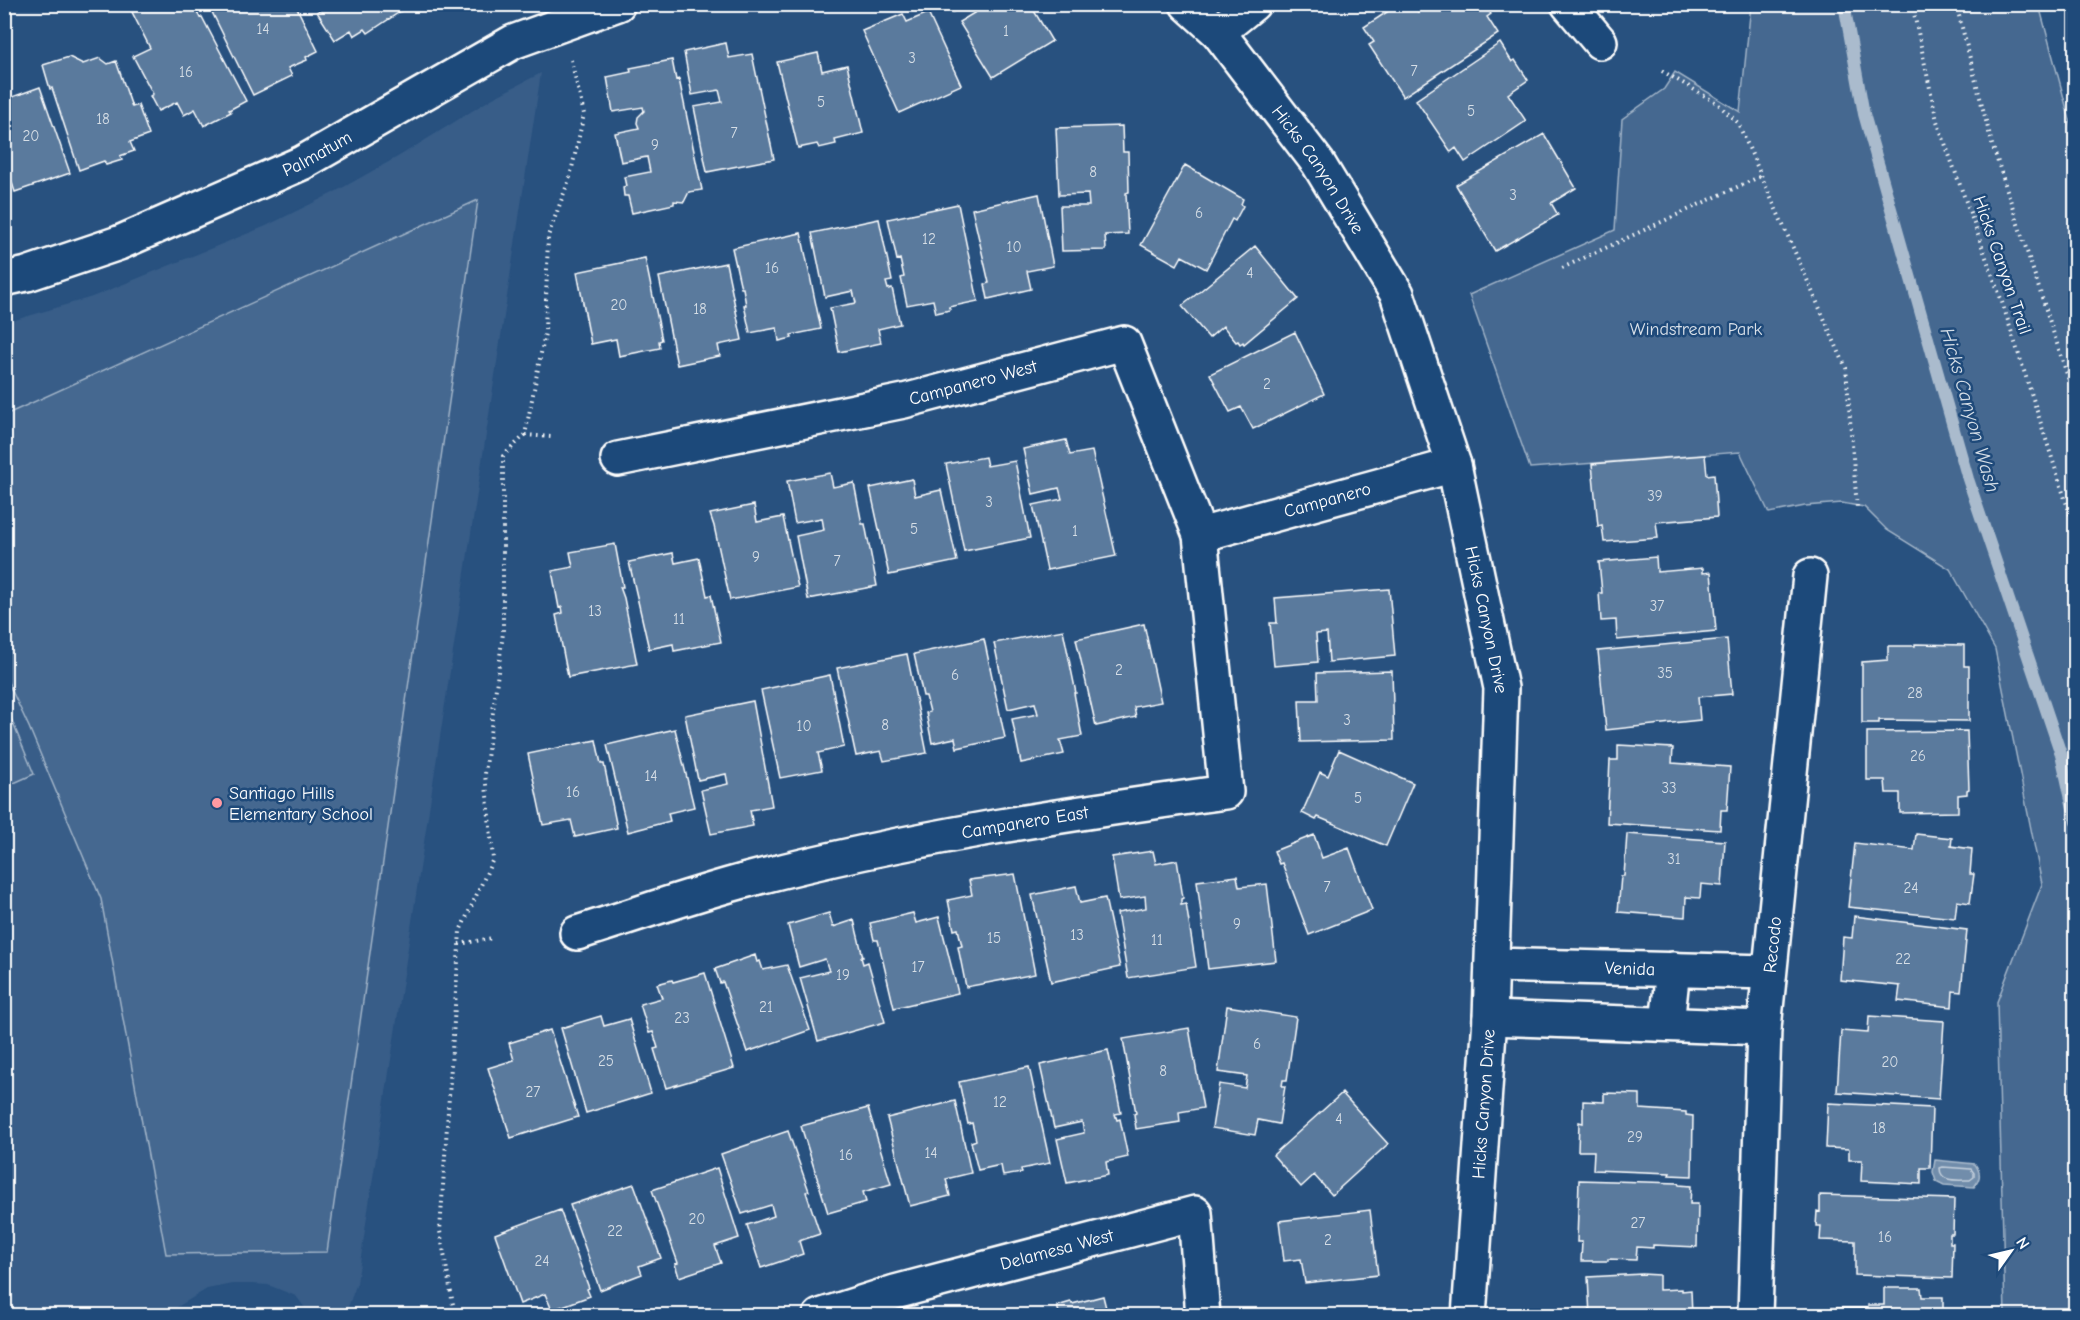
<svg xmlns="http://www.w3.org/2000/svg" width="2080" height="1320" font-family="'Comic Neue',sans-serif">
  <style>
    .built { fill: #375d88 }
    .green { fill: #446890; stroke: #a2b4c8; stroke-width: 1.5 }
    .water { fill: #718dab; stroke: #aabbcd; stroke-width: 1.5 }
    .lines { fill: none; stroke-linecap: round; stroke-linejoin: round }
    .shore { stroke: #c6d1dd; stroke-width: 1.5 }
    .stream { stroke: #aabbcd; stroke-width: 12 }
    .building { fill: #5a7a9d; stroke: #fff; stroke-width: 1.5 }
    .minor-casing { stroke: #fff; stroke-width: 38 }
    .tertiary-casing { stroke: #fff; stroke-width: 38 }
    .path { stroke: #fff; stroke-width: 4; stroke-dasharray: 1.5 4.5; stroke-linecap: butt }
    .minor { stroke: #1f4a7a; stroke-width: 33 }
    .tertiary { stroke: #1f4a7a; stroke-width: 33 }
    .poi-dot { fill: #ff9aa2; stroke: #1f4a7a; stroke-width: 2 }
    .labels { text-anchor: middle; dominant-baseline: central; stroke-width: 5; stroke-linejoin: round; paint-order: stroke }
    .number-label { font-size: 15px; fill: #d6dee6 }
    .street-label { font-size: 18px; fill: #fff; stroke: #1f4a7a }
    .park-label { font-size: 18px; fill: #dae1e9; stroke: #1f4a7a }
    .poi-label { font-size: 18px; fill: #fff; stroke: #1f4a7a; text-anchor: start }
    .water-label { font-size: 20px; font-style: italic; fill: #d4dde6; stroke: #1f4a7a }
  </style>
  <rect width="100%" height="100%" fill="#28517f"/>
  <filter id="ink" filterUnits="userSpaceOnUse"><feTurbulence type="fractalNoise" baseFrequency=".0167" numOctaves="2"/><feDisplacementMap in="SourceGraphic" scale="12" xChannelSelector="R" yChannelSelector="G"/><feConvolveMatrix kernelMatrix="1 2 1 2 8 2 1 2 1" color-interpolation-filters="sRGB"/></filter>
  <g filter="url(#ink)">
    <path class="built" d="M 541,73 L 357,1283 L 345,1315 L 308,1315 L 305,1308 L 296,1296 L 268,1285 L 252,1284 L 232,1284 L 207,1289 L 164,1315 L 5,1316 L 5,323 L 92,297 L 266,226 L 333,193 L 401,155 L 493,98 Z"/>
    <path class="green" d="M 1751,5 L 2039,5 L 2076,143 L 2075,1315 L 2005,1315 L 1997,1002 L 2042,884 L 1995,649 L 1950,569 L 1887,530 L 1864,507 L 1842,503 L 1805,506 L 1769,513 L 1740,452 L 1530,468 L 1469,295 L 1615,230 L 1622,119 L 1664,89 L 1675,72 L 1740,112 Z
      M 478,200 L 327,1252 L 166,1254 L 101,899 L 29,727 L 5,676 L 5,415 Z
      M 5,704 L 34,774 L 5,787 L 4,787 Z"/>
    <path class="water" d="M 1935,1160 L 1975,1164 C 1981,1173 1981,1178 1974,1187 L 1944,1185 L 1936,1181 L 1933,1172 Z"/>
    <g class="lines">
      <path class="shore" d="M 1943,1167 L 1971,1169 L 1974,1173 L 1974,1177 L 1970,1180 C 1958,1180 1940,1183 1940,1168 Z"/>
      <path class="stream" d="M 1844,4 L 1864,114 L 1968,479 L 2061,754 L 2076,822"/>
    </g>
    <path class="building" d="M 147,4 L 193,4 L 200,18 L 202,17 L 246,101 L 229,110 L 231,112 L 204,126 L 195,109 L 184,115 L 177,102 L 158,111 L 150,96 L 153,94 L 133,56 L 150,48 L 132,12 Z
      M 212,4 L 295,4 L 318,51 L 306,57 L 307,60 L 288,68 L 292,76 L 253,95 L 209,6 Z
      M 323,4 L 401,4 L 404,9 L 368,33 L 365,29 L 354,36 L 351,30 L 335,40 L 317,12 L 324,7 Z
      M 949,4 L 966,4 L 953,12 Z
      M 982,4 L 1030,4 L 1052,41 L 993,77 L 959,22 L 984,7 Z
      M 1399,4 L 1413,4 L 1418,12 L 1429,4 L 1485,4 L 1491,14 L 1487,17 L 1498,34 L 1403,97 L 1369,45 L 1374,42 L 1364,27 Z
      M 928,13 L 961,85 L 899,113 L 862,31 L 903,14 L 907,22 Z
      M 726,43 L 729,58 L 752,54 L 774,159 L 707,172 L 694,107 L 722,102 L 719,90 L 692,95 L 684,52 Z
      M 1500,43 L 1512,62 L 1515,60 L 1528,80 L 1508,94 L 1526,121 L 1465,162 L 1456,148 L 1451,152 L 1416,100 Z
      M 818,53 L 822,71 L 847,65 L 863,133 L 835,140 L 836,144 L 819,148 L 817,144 L 798,148 L 777,62 Z
      M 69,57 L 83,64 L 100,58 L 108,64 L 116,61 L 132,107 L 138,105 L 149,135 L 130,142 L 134,151 L 120,156 L 122,160 L 106,165 L 104,161 L 79,170 L 52,88 L 50,89 L 43,65 Z
      M 672,60 L 676,80 L 679,79 L 702,190 L 689,192 L 684,202 L 674,201 L 674,204 L 632,213 L 628,196 L 624,196 L 623,187 L 626,186 L 624,177 L 650,172 L 647,157 L 621,162 L 615,133 L 639,128 L 637,123 L 638,117 L 644,111 L 643,107 L 613,112 L 607,77 L 631,72 L 630,68 Z
      M 40,87 L 70,173 L 15,192 L 9,174 L 4,176 L 4,100 Z
      M 1122,126 L 1123,152 L 1128,152 L 1129,192 L 1126,193 L 1128,234 L 1105,235 L 1106,250 L 1062,251 L 1060,206 L 1089,206 L 1088,194 L 1059,195 L 1056,128 Z
      M 1544,134 L 1576,188 L 1551,203 L 1558,215 L 1495,251 L 1456,185 Z
      M 1185,165 L 1243,199 L 1241,204 L 1243,206 L 1235,221 L 1232,219 L 1206,269 L 1182,256 L 1177,265 L 1141,245 Z
      M 1039,194 L 1053,266 L 1027,271 L 1031,289 L 988,299 L 985,284 L 989,283 L 972,209 Z
      M 958,204 L 978,301 L 949,307 L 950,310 L 936,313 L 933,300 L 907,305 L 901,278 L 904,277 L 900,259 L 897,260 L 888,219 Z
      M 879,219 L 892,281 L 886,282 L 888,289 L 892,288 L 900,324 L 878,329 L 881,343 L 839,352 L 830,308 L 856,303 L 853,291 L 825,297 L 812,233 Z
      M 801,233 L 821,329 L 791,335 L 792,338 L 779,341 L 777,328 L 750,333 L 744,305 L 746,305 L 743,288 L 741,288 L 732,248 Z
      M 1255,246 L 1298,299 L 1244,344 L 1243,342 L 1240,344 L 1238,341 L 1236,342 L 1223,326 L 1209,338 L 1182,306 Z
      M 645,258 L 662,340 L 659,341 L 660,348 L 619,356 L 616,339 L 591,344 L 577,272 Z
      M 726,263 L 742,340 L 718,345 L 720,356 L 677,365 L 659,277 Z
      M 1295,332 L 1324,394 L 1253,429 L 1241,407 L 1230,412 L 1210,374 Z
      M 1066,440 L 1070,455 L 1092,451 L 1116,556 L 1047,570 L 1033,505 L 1062,499 L 1059,488 L 1033,494 L 1023,449 Z
      M 1705,455 L 1707,475 L 1714,474 L 1717,517 L 1656,522 L 1658,538 L 1604,542 L 1602,525 L 1598,526 L 1592,464 Z
      M 985,457 L 987,466 L 1015,461 L 1030,538 L 964,551 L 946,464 Z
      M 830,473 L 833,487 L 854,483 L 862,524 L 865,524 L 877,586 L 808,599 L 796,536 L 824,530 L 822,518 L 795,523 L 787,481 Z
      M 912,479 L 915,496 L 941,490 L 957,561 L 889,575 L 870,488 Z
      M 754,505 L 757,522 L 783,517 L 798,587 L 730,600 L 714,526 L 710,514 Z
      M 615,544 L 623,587 L 620,587 L 624,598 L 637,664 L 568,677 L 556,615 L 563,613 L 562,607 L 559,608 L 552,571 L 573,567 L 570,552 Z
      M 673,553 L 675,563 L 699,558 L 707,596 L 711,595 L 721,642 L 674,651 L 673,644 L 649,649 L 629,562 Z
      M 1656,557 L 1657,572 L 1703,568 L 1703,573 L 1711,572 L 1716,631 L 1617,640 L 1616,620 L 1601,621 L 1599,593 L 1602,593 L 1599,562 Z
      M 1389,589 L 1395,656 L 1329,662 L 1327,633 L 1316,634 L 1318,662 L 1274,666 L 1270,623 L 1277,623 L 1275,598 Z
      M 1144,624 L 1161,702 L 1134,707 L 1136,717 L 1096,726 L 1076,639 Z
      M 1063,630 L 1076,693 L 1074,693 L 1082,736 L 1060,740 L 1064,754 L 1021,763 L 1012,719 L 1038,714 L 1035,703 L 1008,709 L 994,643 Z
      M 984,639 L 1005,738 L 957,748 L 955,738 L 932,743 L 926,713 L 930,712 L 926,696 L 923,696 L 914,654 Z
      M 1727,639 L 1732,694 L 1698,697 L 1700,720 L 1606,730 L 1598,651 Z
      M 1915,644 L 1964,645 L 1964,666 L 1969,666 L 1969,721 L 1879,720 L 1879,723 L 1862,723 L 1862,662 L 1888,660 L 1888,646 L 1915,646 Z
      M 907,654 L 927,753 L 884,761 L 881,751 L 856,756 L 837,668 Z
      M 1392,671 L 1394,740 L 1301,742 L 1299,700 L 1318,700 L 1317,673 Z
      M 830,675 L 844,747 L 818,753 L 822,770 L 780,778 L 761,690 Z
      M 753,701 L 772,806 L 750,810 L 753,826 L 711,834 L 701,790 L 728,784 L 726,774 L 698,780 L 685,715 Z
      M 675,729 L 694,807 L 668,813 L 670,821 L 628,832 L 607,745 Z
      M 1967,731 L 1969,789 L 1967,790 L 1967,794 L 1958,795 L 1958,812 L 1900,813 L 1900,793 L 1886,793 L 1885,780 L 1867,780 L 1867,732 Z
      M 596,740 L 601,764 L 604,764 L 617,828 L 575,837 L 571,820 L 543,825 L 528,754 Z
      M 1618,745 L 1673,748 L 1672,763 L 1730,767 L 1727,810 L 1721,810 L 1720,830 L 1607,823 L 1610,760 L 1618,760 Z
      M 1339,750 L 1413,783 L 1386,846 L 1318,817 L 1316,820 L 1302,813 L 1320,772 L 1328,776 Z
      M 1627,834 L 1725,841 L 1722,886 L 1701,884 L 1700,898 L 1686,897 L 1685,917 L 1618,912 L 1621,876 L 1624,876 Z
      M 1916,834 L 1952,838 L 1951,846 L 1972,849 L 1970,874 L 1974,874 L 1970,903 L 1957,901 L 1955,918 L 1848,907 L 1855,843 L 1914,850 Z
      M 1314,835 L 1322,858 L 1349,848 L 1372,910 L 1309,935 L 1282,863 L 1279,864 L 1274,851 Z
      M 1153,851 L 1156,864 L 1177,860 L 1183,898 L 1181,899 L 1181,905 L 1186,904 L 1196,967 L 1128,978 L 1117,913 L 1146,908 L 1145,896 L 1119,900 L 1112,857 Z
      M 1015,874 L 1035,974 L 966,987 L 958,947 L 962,946 L 958,929 L 954,930 L 948,900 L 972,895 L 969,880 Z
      M 1237,876 L 1239,887 L 1267,884 L 1276,961 L 1208,969 L 1197,881 Z
      M 1076,886 L 1080,903 L 1105,898 L 1120,967 L 1051,982 L 1032,895 Z
      M 829,913 L 833,927 L 854,920 L 863,957 L 861,957 L 863,964 L 868,962 L 885,1022 L 818,1041 L 800,978 L 829,971 L 825,959 L 799,967 L 788,925 Z
      M 913,913 L 916,923 L 939,917 L 958,993 L 894,1008 L 878,940 L 874,940 L 870,923 Z
      M 1854,916 L 1967,930 L 1961,992 L 1953,991 L 1952,1007 L 1898,1001 L 1900,986 L 1840,980 L 1843,937 L 1852,938 Z
      M 755,955 L 757,962 L 760,961 L 763,970 L 787,965 L 810,1030 L 747,1052 L 723,982 L 720,983 L 715,969 Z
      M 705,973 L 734,1068 L 666,1088 L 654,1049 L 658,1048 L 653,1032 L 649,1033 L 640,1004 L 662,998 L 657,984 L 672,980 L 673,982 Z
      M 1227,1006 L 1296,1017 L 1287,1080 L 1283,1080 L 1282,1086 L 1285,1086 L 1279,1124 L 1258,1120 L 1255,1135 L 1212,1128 L 1219,1084 L 1245,1088 L 1247,1076 L 1218,1072 Z
      M 601,1016 L 604,1026 L 629,1019 L 651,1093 L 586,1113 L 561,1028 Z
      M 1869,1016 L 1944,1021 L 1939,1099 L 1837,1092 L 1841,1031 L 1868,1033 Z
      M 1189,1028 L 1203,1108 L 1179,1112 L 1180,1122 L 1136,1129 L 1134,1114 L 1136,1113 L 1123,1039 Z
      M 550,1030 L 578,1117 L 511,1138 L 488,1068 L 514,1060 L 509,1043 Z
      M 1108,1050 L 1121,1113 L 1115,1114 L 1117,1120 L 1120,1119 L 1128,1157 L 1106,1162 L 1108,1175 L 1067,1183 L 1057,1139 L 1084,1133 L 1082,1122 L 1054,1128 L 1040,1065 Z
      M 1029,1067 L 1050,1163 L 1021,1169 L 1022,1173 L 1003,1176 L 1001,1165 L 978,1170 L 971,1142 L 976,1140 L 972,1123 L 968,1124 L 959,1082 Z
      M 1342,1093 L 1388,1144 L 1332,1195 L 1314,1175 L 1301,1187 L 1273,1155 Z
      M 1604,1093 L 1640,1094 L 1640,1109 L 1686,1112 L 1686,1115 L 1693,1116 L 1692,1176 L 1669,1175 L 1670,1173 L 1593,1170 L 1594,1151 L 1578,1151 L 1579,1122 L 1583,1123 L 1583,1101 L 1604,1102 Z
      M 955,1101 L 971,1173 L 946,1179 L 950,1196 L 910,1206 L 887,1118 Z
      M 1828,1103 L 1932,1108 L 1930,1168 L 1921,1168 L 1921,1184 L 1861,1181 L 1862,1160 L 1849,1160 L 1849,1149 L 1826,1148 Z
      M 868,1108 L 891,1184 L 863,1192 L 866,1202 L 828,1213 L 801,1126 Z
      M 788,1131 L 809,1191 L 806,1192 L 820,1234 L 799,1241 L 803,1254 L 761,1268 L 747,1225 L 774,1216 L 771,1205 L 742,1214 L 721,1154 Z
      M 717,1168 L 739,1238 L 715,1246 L 721,1263 L 679,1277 L 675,1264 L 678,1263 L 652,1190 Z
      M 1579,1180 L 1678,1183 L 1679,1185 L 1691,1186 L 1690,1204 L 1698,1204 L 1697,1247 L 1653,1245 L 1653,1248 L 1637,1247 L 1636,1260 L 1608,1259 L 1608,1261 L 1581,1261 L 1582,1242 L 1577,1242 Z
      M 634,1184 L 661,1258 L 639,1266 L 642,1274 L 600,1290 L 570,1205 Z
      M 1820,1195 L 1954,1199 L 1953,1234 L 1950,1234 L 1950,1243 L 1953,1243 L 1952,1278 L 1855,1275 L 1855,1241 L 1820,1240 L 1821,1226 L 1816,1226 L 1817,1211 L 1820,1212 Z
      M 560,1210 L 589,1288 L 587,1289 L 590,1296 L 552,1310 L 545,1294 L 520,1304 L 495,1234 Z
      M 1370,1210 L 1378,1275 L 1305,1283 L 1301,1259 L 1284,1261 L 1279,1221 Z
      M 1642,1274 L 1659,1275 L 1659,1290 L 1682,1289 L 1682,1291 L 1691,1290 L 1692,1316 L 1590,1316 L 1588,1277 Z
      M 1884,1288 L 1921,1288 L 1922,1297 L 1943,1297 L 1943,1316 L 1832,1316 L 1832,1308 L 1868,1308 L 1868,1305 L 1884,1305 Z
      M 1103,1296 L 1108,1316 L 1060,1316 L 1057,1306 L 1071,1302 L 1072,1304 Z"/>
    <g class="lines">
      <defs>
        <g id="minor">
          <path d="M 1568,4 L 1600,42"/>
          <path d="M 1218,32 L 1253,4"/>
          <path id="s1" d="M 4,279 L 27,274 L 119,243 L 302,163 L 513,42 L 618,4"/>
          <path id="s2" d="M 1200,535 L 1454,465"/>
          <path id="s3" d="M 577,933 C 635,915 693,894 751,879 C 907,838 1066,814 1226,792 L 1200,535 L 1124,343 L 904,401 L 618,459"/>
          <path id="s4" d="M 1492,965 L 1769,972"/>
          <path d="M 1490,1018 L 1764,1028"/>
          <path d="M 1667,1024 L 1673,969"/>
          <path id="s5" d="M 820,1316 L 895,1292 L 1195,1213 L 1203,1316"/>
          <path id="s6" d="M 1755,1316 L 1764,1028 L 1810,576"/>
        </g>
        <g id="tertiary">
          <path id="s7" d="M 1187,4 L 1218,32 L 1318,163 L 1397,294 L 1454,465 L 1501,688 L 1490,1018 L 1469,1316"/>
        </g>
      </defs>
      <use href="#minor" class="minor-casing"/>
      <use href="#tertiary" class="tertiary-casing"/>
      <path class="path" d="M 1912,4 L 1937,121 L 2001,299 L 2076,533
        M 1956,4 L 1992,144 L 2076,402
        M 1662,71 L 1717,103 L 1738,123 L 1846,368 L 1857,508
        M 1562,268 L 1761,176
        M 525,435 L 552,437
        M 459,944 L 493,938
        M 455,1316 L 440,1231 L 460,931 L 493,859 L 485,774 L 503,633 L 503,456 L 525,435 L 545,333 L 548,236 L 570,177 L 584,114 L 571,60"/>
      <use href="#minor" class="minor"/>
      <use href="#tertiary" class="tertiary"/>
    </g>
  </g>
  <circle class="poi-dot" cx="217" cy="803" r="6"/>
  <g class="labels">
    <g class="number-label">
      <text x="263" y="29">14</text>
      <text x="1006" y="31">1</text>
      <text x="912" y="58">3</text>
      <text x="1414" y="71">7</text>
      <text x="186" y="72">16</text>
      <text x="821" y="102">5</text>
      <text x="1471" y="111">5</text>
      <text x="103" y="119">18</text>
      <text x="734" y="133">7</text>
      <text x="31" y="136">20</text>
      <text x="655" y="145">9</text>
      <text x="1093" y="172">8</text>
      <text x="1513" y="195">3</text>
      <text x="1199" y="213">6</text>
      <text x="929" y="239">12</text>
      <text x="1014" y="247">10</text>
      <text x="772" y="268">16</text>
      <text x="1250" y="273">4</text>
      <text x="619" y="305">20</text>
      <text x="700" y="309">18</text>
      <text x="1267" y="384">2</text>
      <text x="1655" y="496">39</text>
      <text x="989" y="502">3</text>
      <text x="914" y="529">5</text>
      <text x="1075" y="531">1</text>
      <text x="756" y="557">9</text>
      <text x="837" y="561">7</text>
      <text x="1657" y="606">37</text>
      <text x="595" y="611">13</text>
      <text x="679" y="619">11</text>
      <text x="1119" y="670">2</text>
      <text x="1665" y="673">35</text>
      <text x="955" y="675">6</text>
      <text x="1915" y="693">28</text>
      <text x="1347" y="720">3</text>
      <text x="885" y="725">8</text>
      <text x="804" y="726">10</text>
      <text x="1918" y="756">26</text>
      <text x="651" y="776">14</text>
      <text x="1669" y="788">33</text>
      <text x="573" y="792">16</text>
      <text x="1358" y="798">5</text>
      <text x="1674" y="859">31</text>
      <text x="1327" y="887">7</text>
      <text x="1911" y="888">24</text>
      <text x="1237" y="924">9</text>
      <text x="1077" y="935">13</text>
      <text x="994" y="938">15</text>
      <text x="1157" y="940">11</text>
      <text x="1903" y="959">22</text>
      <text x="918" y="967">17</text>
      <text x="843" y="975">19</text>
      <text x="766" y="1007">21</text>
      <text x="682" y="1018">23</text>
      <text x="1257" y="1044">6</text>
      <text x="606" y="1061">25</text>
      <text x="1890" y="1062">20</text>
      <text x="1163" y="1071">8</text>
      <text x="533" y="1092">27</text>
      <text x="1000" y="1102">12</text>
      <text x="1339" y="1119">4</text>
      <text x="1879" y="1128">18</text>
      <text x="1635" y="1137">29</text>
      <text x="931" y="1153">14</text>
      <text x="846" y="1155">16</text>
      <text x="697" y="1219">20</text>
      <text x="1638" y="1223">27</text>
      <text x="615" y="1231">22</text>
      <text x="1885" y="1237">16</text>
      <text x="1328" y="1240">2</text>
      <text x="542" y="1261">24</text>
    </g>
    <g class="street-label">
      <text stroke="none"><textPath href="#s1" startOffset="338">Palmatum</textPath></text>
      <text stroke="none"><textPath href="#s7" startOffset="212">Hicks Canyon Drive</textPath></text>
      <text transform="translate(2002 265) rotate(71)">Hicks Canyon Trail</text>
      <text transform="translate(973 383) rotate(-15)">Campanero West</text>
      <text stroke="none"><textPath href="#s2" startOffset="132">Campanero</textPath></text>
      <text stroke="none"><textPath href="#s7" startOffset="698">Hicks Canyon Drive</textPath></text>
      <text stroke="none"><textPath href="#s3" startOffset="462">Campanero East</textPath></text>
      <text stroke="none"><textPath href="#s6" startOffset="372">Recodo</textPath></text>
      <text stroke="none"><textPath href="#s4" startOffset="138">Venida</textPath></text>
      <text transform="translate(1484 1104) rotate(-86)">Hicks Canyon Drive</text>
      <text stroke="none"><textPath href="#s5" startOffset="246">Delamesa West</textPath></text>
    </g>
    <g class="park-label">
      <text x="1696" y="329">Windstream Park</text>
    </g>
    <g class="poi-label">
      <text x="229" y="793">Santiago Hills<tspan x="229" dy="21">Elementary School</tspan></text>
    </g>
    <g class="water-label">
      <text transform="translate(1970 410) rotate(74)">Hicks Canyon Wash</text>
    </g>
  </g>
  <rect width="2080" height="1320" fill="none" stroke="#1f4a7a" stroke-width="24"/>
  <rect x="12" y="12" width="2056" height="1296" fill="none" stroke="#fff" stroke-width="2" filter="url(#ink)"/>
  <g transform="translate(2011 1251) rotate(56)" stroke="#1f4a7a" stroke-width="4.5" paint-order="stroke">
  <path d="M0-4.5L10 22L0 15L-10 22Z" fill="#ffffff"/>
  <text y="-9" font-size="16" font-weight="bold" text-anchor="middle" fill="#ffffff">N</text>
  </g>
</svg>
